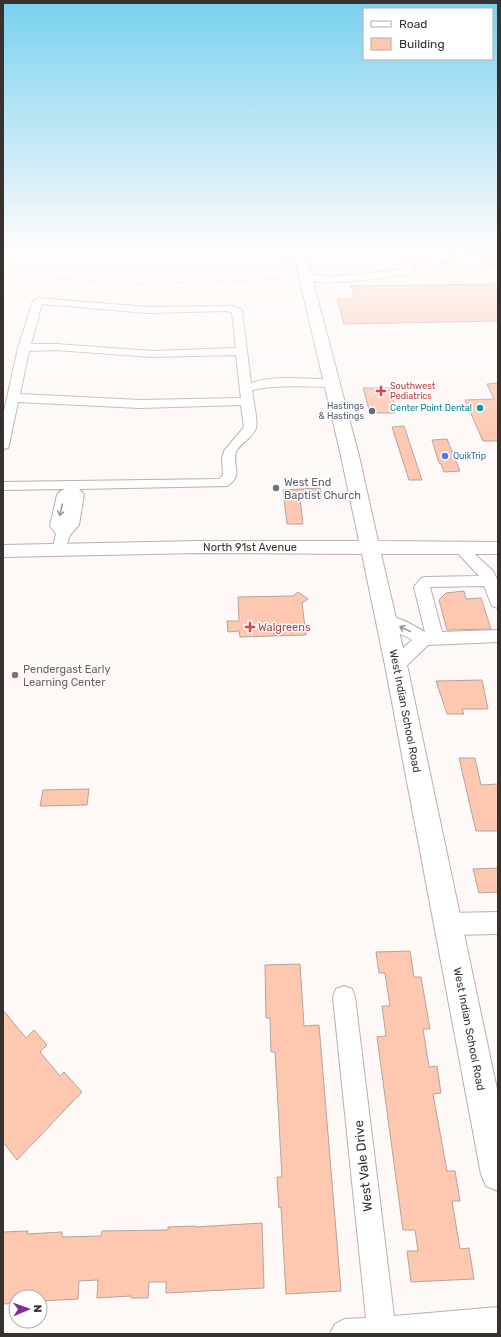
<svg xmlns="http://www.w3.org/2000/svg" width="501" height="1337" font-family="Rubik,sans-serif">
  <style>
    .building { fill: #fec7b0; stroke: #b2a59f }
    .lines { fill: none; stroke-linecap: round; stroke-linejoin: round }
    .minor-casing { stroke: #bdafaa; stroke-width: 2 }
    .major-casing { stroke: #bdafaa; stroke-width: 2 }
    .path { stroke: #b9b4b2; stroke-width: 1; stroke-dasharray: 1 1; stroke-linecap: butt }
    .minor { fill: #fff; fill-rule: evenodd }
    .major { fill: #fff; fill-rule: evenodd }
    .oneway { stroke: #9b9898 }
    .health-dot { fill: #e0444e; stroke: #fff; stroke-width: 1.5 }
    .culture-dot { fill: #0f9aa8; stroke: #fff; stroke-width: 1.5 }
    .service-dot { fill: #5c6f8a; stroke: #fff; stroke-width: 1.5 }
    .shop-dot { fill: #3f7fe0; stroke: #fff; stroke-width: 1.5 }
    .worship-dot { fill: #6b7280; stroke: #fff; stroke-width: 1.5 }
    .education-dot { fill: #8d6e63; stroke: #fff; stroke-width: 1.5 }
    .labels { text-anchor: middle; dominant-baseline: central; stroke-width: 3; stroke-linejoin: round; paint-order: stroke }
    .far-health-label { font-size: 9px; fill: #be3a42; stroke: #fff; text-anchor: start }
    .far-service-label { font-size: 9px; fill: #4e5e75; stroke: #fff; text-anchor: end }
    .far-culture-label { font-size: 9px; fill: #0d838f; stroke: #fff; text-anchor: end }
    .far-shop-label { font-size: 9px; fill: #366cbe; stroke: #fff; text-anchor: start }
    .worship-label { font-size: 11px; fill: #5b616d; stroke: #fff; text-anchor: start }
    .street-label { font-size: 11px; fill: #373230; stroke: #fff }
    .health-label { font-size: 11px; fill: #be3a42; stroke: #fff; text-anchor: start }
    .education-label { font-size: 11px; fill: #785e54; stroke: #fff; text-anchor: start }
    .near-street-label { font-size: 13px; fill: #373230; stroke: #fff }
  </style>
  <rect width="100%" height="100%" fill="#fef8f6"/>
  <path class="building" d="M 446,254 L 455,256 L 451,265 L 441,263 Z
    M 486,257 L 498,257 L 498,266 L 491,266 Z
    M 498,284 L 498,321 L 344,324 L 337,299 L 355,299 L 351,286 Z
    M 498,383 L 498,441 L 483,441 L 465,400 L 494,399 L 487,384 Z
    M 363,388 L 389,388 L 396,408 L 394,408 L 395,413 L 370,413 Z
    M 404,426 L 422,480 L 409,480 L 392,427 Z
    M 447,439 L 460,471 L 444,472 L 441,464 L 439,463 L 432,440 Z
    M 320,488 L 321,497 L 300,498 L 303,524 L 287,524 L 283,490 Z
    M 464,591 L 466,599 L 481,598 L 491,629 L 447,630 L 439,600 L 446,593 Z
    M 298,592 L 308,599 L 302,603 L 306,635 L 240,637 L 239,631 L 228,632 L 227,621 L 239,621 L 238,597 L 293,596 Z
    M 482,680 L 488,709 L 462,709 L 464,714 L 447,714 L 436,681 Z
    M 459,758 L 475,758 L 481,785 L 498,784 L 498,831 L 476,831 Z
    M 89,789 L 87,805 L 40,806 L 43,790 Z
    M 498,868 L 498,892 L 479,893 L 473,869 Z
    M 410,951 L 414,977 L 421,977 L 430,1029 L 423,1029 L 429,1067 L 437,1066 L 441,1093 L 433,1094 L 447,1171 L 455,1171 L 460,1201 L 452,1201 L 460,1249 L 469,1248 L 474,1279 L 411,1282 L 407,1251 L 418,1251 L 415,1230 L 403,1230 L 377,1037 L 386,1036 L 382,1006 L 390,1006 L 385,973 L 379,973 L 376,952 Z
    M 300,964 L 304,1026 L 319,1025 L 341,1291 L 286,1294 L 281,1207 L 279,1208 L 277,1177 L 282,1177 L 277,1087 L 275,1052 L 271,1052 L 270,1018 L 266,1018 L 265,965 Z
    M 3,1010 L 26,1038 L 34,1030 L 47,1045 L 40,1052 L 60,1076 L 64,1072 L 82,1092 L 17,1160 L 3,1142 Z
    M 262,1223 L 264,1288 L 166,1293 L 166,1282 L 149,1282 L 148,1298 L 131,1298 L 131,1296 L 97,1298 L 98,1280 L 79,1281 L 78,1299 L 40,1301 L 40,1297 L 16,1297 L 16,1303 L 3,1304 L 3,1232 L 28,1231 L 27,1234 L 62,1232 L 62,1237 L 101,1236 L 102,1231 L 168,1230 L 168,1227 L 195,1226 L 195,1227 Z"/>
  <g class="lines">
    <defs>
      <path id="minor" d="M 424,251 L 435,251 L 414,266 L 411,273 L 405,275 C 388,277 311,289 301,277 C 306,271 318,276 325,276 C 351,276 377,273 403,269 L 406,263 Z
        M 454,251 L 498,251 L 498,255 L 458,254 Z
        M 38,298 L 147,307 L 232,306 L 241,309 L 242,311 L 251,383 C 277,374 306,380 333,379 L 337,380 L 339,383 L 337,386 L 333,387 C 305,387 279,384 252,390 C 253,399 258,420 256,428 C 253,438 240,443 236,452 C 232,466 244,476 227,486 L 79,489 L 84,494 L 79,525 L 70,535 L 64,554 L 59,555 L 54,554 L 52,550 L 56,534 L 50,526 L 57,495 L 59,492 L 65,489 L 3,490 L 3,482 L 219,479 L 223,475 L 222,459 L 224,451 L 244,427 L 241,405 L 140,408 L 18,402 L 9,445 L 8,448 L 3,449 L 3,416 L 18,348 L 33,301 ZM 42,304 L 147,313 L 227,311 L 232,313 L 236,348 L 152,351 L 56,344 L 31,344 ZM 56,350 L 152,357 L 236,355 L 241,398 L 140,400 L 20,394 L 29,351 Z
        M 460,543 L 465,545 L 493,571 L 498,581 L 498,608 L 492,606 L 484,586 L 430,587 L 442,632 L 498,630 L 498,642 L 428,645 L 402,670 L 396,671 L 390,670 L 388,665 L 390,660 L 412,640 C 405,635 381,627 378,621 L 380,617 C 394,613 413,625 425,632 L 414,587 L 421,578 L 426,577 L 479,576 L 453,548 L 455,545 Z
        M 498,912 L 498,934 L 448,935 L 440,931 L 437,924 L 440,917 L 448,913 Z
        M 344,986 L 352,989 L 355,997 L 394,1316 L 498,1307 L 498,1334 L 330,1334 L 335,1324 L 345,1319 L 366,1318 L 333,997 L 336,989 Z"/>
      <path id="major" d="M 293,251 L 305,251 L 359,456 L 378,541 L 498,542 L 498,554 L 381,554 L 407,665 L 498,1094 L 498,1191 L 486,1186 L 481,1174 L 385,665 L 362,554 L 198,553 L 3,557 L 3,545 L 198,541 L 359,541 L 341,456 Z"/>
    </defs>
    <use href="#minor" class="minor-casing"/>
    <use href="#major" class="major-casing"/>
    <path class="path" d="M 3,278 L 54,278 L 132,284 L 264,280 L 293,277
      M 279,278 L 284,268 L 280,251"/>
    <use href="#minor" class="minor"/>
    <use href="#major" class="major"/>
  </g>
  <defs><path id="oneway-shaft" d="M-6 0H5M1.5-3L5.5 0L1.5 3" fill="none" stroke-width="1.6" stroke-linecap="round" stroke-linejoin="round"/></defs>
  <g class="oneway">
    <use href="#oneway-shaft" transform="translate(61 510) rotate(103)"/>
    <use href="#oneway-shaft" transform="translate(405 629) rotate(-154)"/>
  </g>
  <linearGradient id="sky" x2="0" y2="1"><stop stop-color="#79d0ef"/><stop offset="0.57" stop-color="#fffcfb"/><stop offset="1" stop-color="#fffcfb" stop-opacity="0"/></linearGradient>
  <rect width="501" height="439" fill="url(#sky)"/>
  <g class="health-dot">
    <path d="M379 385h4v4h4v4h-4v4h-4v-4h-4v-4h4z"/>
    <path d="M248 621h4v4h4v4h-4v4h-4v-4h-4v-4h4z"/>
  </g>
  <circle class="culture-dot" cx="480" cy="408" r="4"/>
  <circle class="service-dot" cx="372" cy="411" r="4"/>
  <circle class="shop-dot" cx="445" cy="456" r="4"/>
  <circle class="worship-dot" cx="276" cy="488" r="4"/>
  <circle class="education-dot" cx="15" cy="675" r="4"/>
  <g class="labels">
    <g class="far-health-label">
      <text x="390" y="386">Southwest<tspan x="390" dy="10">Pediatrics</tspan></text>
    </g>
    <g class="far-service-label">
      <text x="364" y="406">Hastings<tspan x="364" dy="10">&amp; Hastings</tspan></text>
    </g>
    <g class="far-culture-label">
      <text x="472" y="408">Center Point Dental</text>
    </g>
    <g class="far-shop-label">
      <text x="453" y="456">QuikTrip</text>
    </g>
    <g class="worship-label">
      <text x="284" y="482">West End<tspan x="284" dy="13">Baptist Church</tspan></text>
    </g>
    <g class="street-label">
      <text x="250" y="547">North 91st Avenue</text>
      <text transform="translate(405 711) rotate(79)">West Indian School Road</text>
      <text transform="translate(469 1029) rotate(79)">West Indian School Road</text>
    </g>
    <g class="health-label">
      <text x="258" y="627">Walgreens</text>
    </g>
    <g class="education-label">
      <text x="23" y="669">Pendergast Early<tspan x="23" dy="13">Learning Center</tspan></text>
    </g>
    <g class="near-street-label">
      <text transform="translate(363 1166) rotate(-96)">West Vale Drive</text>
    </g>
  </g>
  <rect width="501" height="1337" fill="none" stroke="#373230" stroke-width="8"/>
  <rect x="363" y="8" width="130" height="52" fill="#ffffff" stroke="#afadac"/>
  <rect x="371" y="21" width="20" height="6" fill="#ffffff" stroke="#afadac"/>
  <text x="399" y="28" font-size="12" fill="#373230">Road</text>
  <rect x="371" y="38" width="20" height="12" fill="#fec7b0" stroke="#afadac"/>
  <text x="399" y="48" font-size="12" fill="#373230">Building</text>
  <g transform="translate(28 1309) rotate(88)"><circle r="19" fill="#ffffff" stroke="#afadac"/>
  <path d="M0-3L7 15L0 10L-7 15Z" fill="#842c99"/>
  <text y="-6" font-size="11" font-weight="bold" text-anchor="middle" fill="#373230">N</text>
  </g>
</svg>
